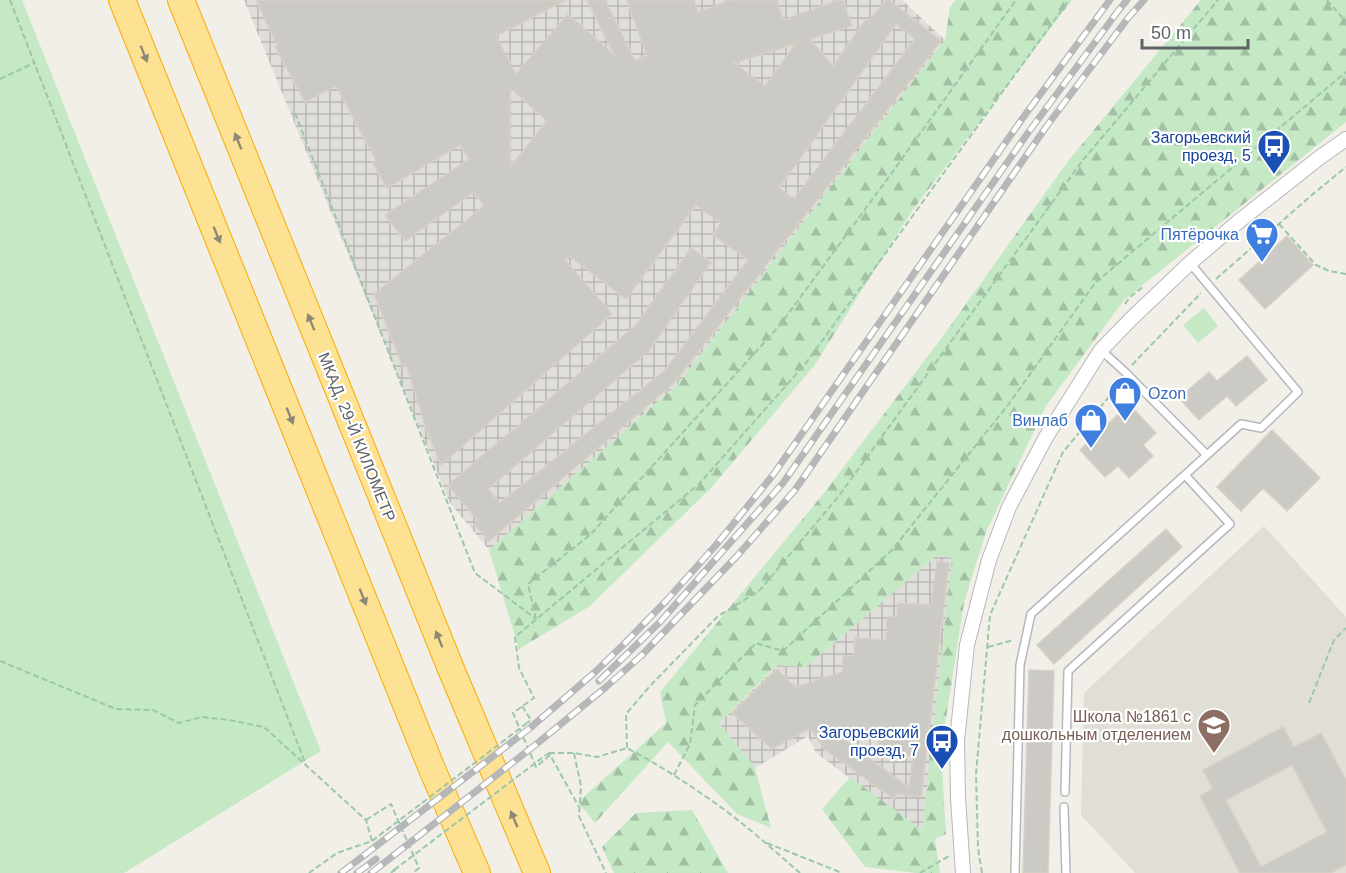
<svg xmlns="http://www.w3.org/2000/svg" width="1346" height="873" font-family="Arial,sans-serif">
  <style>
    .industrial { fill: url(#industrial-grid) }
    .education { fill: #e1ded6 }
    .forest { fill: url(#forest-firs) }
    .green { fill: #c5e8c5 }
    .building { fill: #cccac5; stroke: #d6d1c6; stroke-width: 1.5; fill-rule: evenodd }
    .lines { fill: none; stroke-linecap: round; stroke-linejoin: round }
    .lane-casing { stroke: #b5b8bc; stroke-width: 10 }
    .street-casing { stroke: #b5b8bc; stroke-width: 16 }
    .highway-casing { stroke: #f9ab00; stroke-width: 28 }
    .path { stroke: #9cc7a9; stroke-width: 2; stroke-dasharray: 6 3; stroke-linecap: butt }
    .lane { stroke: #fff; stroke-width: 7 }
    .street { stroke: #fff; stroke-width: 14 }
    .highway { stroke: #fde293; stroke-width: 26 }
    .rail-casing { stroke: #b6b7b8; stroke-width: 7 }
    .rail { stroke: #fff; stroke-width: 4.5; stroke-dasharray: 14; stroke-linecap: butt }
    .path-bridge { stroke: #9cc7a9; stroke-width: 2; stroke-dasharray: 6 3; stroke-linecap: butt }
    .oneway { fill: #8e8975 }
    .labels { text-anchor: middle; dominant-baseline: central; stroke-width: 4.5; stroke-linejoin: round; paint-order: stroke }
    .transit-label { font-size: 16px; fill: #164399; stroke: #fff; text-anchor: end }
    .shop-label { font-size: 16px; fill: #366cbe; stroke: #fff; text-anchor: end }
    .street-label { font-size: 16px; fill: #5f6368; stroke: #fff }
    .education-label { font-size: 16px; fill: #785e54; stroke: #fff; text-anchor: end }
  </style>
  <defs>
    <pattern id="industrial-grid" width="8" height="8" patternUnits="userSpaceOnUse" patternTransform="scale(1.5)"><rect width="8" height="8" fill="#e0deda"/><path d="M0 4h8M4 0v8" fill="none" stroke="#b9b8b5"/></pattern>
    <pattern id="forest-firs" width="22" height="20" patternUnits="userSpaceOnUse" patternTransform="scale(1.5)"><rect width="22" height="20" fill="#c5e8c5"/><path d="M5 1l3.5 6h-7zM16 11l3.5 6h-7z" fill="#a3c0a4"/></pattern>
  </defs>
  <rect width="100%" height="100%" fill="#f1efe8"/>
  <path class="industrial" d="M 244,0 L 902,0 L 945,40 L 678,384 L 489,550 L 450,503 Z
    M 936,556 L 953,558 L 922,831 L 816,753 L 808,736 L 755,768 L 719,723 L 778,665 L 806,667 Z"/>
  <path class="education" d="M 1264,526 L 1346,617 L 1346,873 L 1135,873 L 1081,815 L 1084,693 Z"/>
  <path class="forest" d="M 956,0 L 1072,0 L 912,211 L 814,366 L 711,488 L 590,606 L 519,649 L 489,550 L 678,384 L 945,40 L 950,7 Z
    M 1201,0 L 1346,0 L 1346,122 L 1124,300 L 1046,406 L 986,532 L 964,603 L 941,750 L 946,834 L 935,839 L 940,873 L 916,873 L 865,867 L 822,809 L 850,777 L 922,830 L 952,558 L 936,556 L 806,667 L 777,665 L 719,723 L 755,768 L 771,828 L 737,814 L 668,742 L 595,823 L 578,802 L 666,723 L 660,692 L 824,493 L 943,336 L 1069,160 Z
    M 692,810 L 728,873 L 614,873 L 602,847 L 636,813 Z"/>
  <path class="green" d="M 0,0 L 22,0 L 321,751 L 124,873 L 0,873 Z
    M 1204,308 L 1218,326 L 1198,343 L 1183,325 Z"/>
  <path class="building" d="M 256,0 L 566,0 L 496,36 L 516,74 L 568,14 L 614,55 L 587,0 L 605,0 L 635,61 L 647,56 L 627,0 L 694,0 L 698,12 L 732,0 L 777,0 L 783,20 L 839,0 L 843,0 L 852,26 L 810,39 L 833,66 L 866,19 L 869,21 L 886,0 L 889,0 L 941,41 L 674,383 L 489,541 L 474,524 L 478,521 L 448,485 L 636,325 L 691,248 L 711,262 L 650,349 L 650,350 L 488,489 L 500,503 L 664,371 L 748,260 L 713,235 L 721,223 L 696,205 L 626,299 L 569,256 L 565,260 L 612,314 L 441,465 L 427,431 L 406,364 L 403,367 L 374,294 L 484,206 L 474,192 L 405,241 L 385,215 L 469,159 L 460,145 L 387,188 L 372,162 L 376,160 L 336,86 L 305,102 L 275,46 L 277,45 ZM 896,24 L 915,39 L 794,199 L 779,188 ZM 795,44 L 765,86 L 734,63 ZM 510,88 L 547,121 L 510,167 Z
    M 1287,236 L 1313,265 L 1265,309 L 1239,280 Z
    M 1247,356 L 1267,380 L 1236,406 L 1227,396 L 1199,420 L 1179,398 L 1209,372 L 1217,381 Z
    M 1129,404 L 1156,433 L 1143,445 L 1153,456 L 1129,478 L 1118,466 L 1105,477 L 1080,450 Z
    M 1272,430 L 1320,478 L 1287,511 L 1263,488 L 1241,511 L 1217,487 Z
    M 1166,529 L 1182,547 L 1054,664 L 1037,645 Z
    M 937,561 L 949,563 L 921,797 L 896,794 L 894,799 L 824,749 L 810,728 L 772,749 L 732,713 L 777,669 L 793,685 L 794,684 L 796,687 L 842,672 L 843,656 L 854,656 L 855,638 L 886,640 L 887,616 L 897,617 L 898,603 L 931,605 ZM 832,730 L 879,732 L 878,753 L 913,756 L 909,788 Z
    M 1029,670 L 1054,671 L 1048,873 L 1023,873 Z
    M 1283,727 L 1294,747 L 1321,733 L 1346,780 L 1346,865 L 1331,873 L 1240,873 L 1200,796 L 1213,789 L 1203,770 ZM 1292,765 L 1327,832 L 1261,867 L 1226,800 Z"/>
  <g class="lines">
    <defs>
      <path id="lane" d="M 1101,350 L 1125,372 L 1207,455 L 1241,424 L 1261,428 L 1298,392 L 1190,263
        M 1065,792 L 1068,671 L 1230,524 L 1185,475
        M 1064,807 L 1066,873
        M 1015,873 L 1020,665 L 1031,614 L 1207,455"/>
      <path id="street" d="M 963,873 L 958,798 L 957,740 L 967,645 L 989,560 L 1009,507 L 1046,437 L 1101,350 L 1131,319 L 1190,263 L 1238,222 L 1319,158 L 1346,139"/>
      <path id="highway" d="M 122,0 L 432,769 L 477,873
        M 181,0 L 451,669 L 537,873"/>
    </defs>
    <use href="#lane" class="lane-casing"/>
    <use href="#street" class="street-casing"/>
    <use href="#highway" class="highway-casing"/>
    <path class="path" d="M 10,0 L 306,765
      M 1327,0 L 1346,22
      M 0,79 L 34,63
      M 295,113 L 475,573 L 536,619
      M 1279,224 L 1316,265 L 1329,271 L 1346,274
      M 1216,279 L 1313,194 L 1346,167
      M 1125,304 L 1130,297 L 1144,286
      M 1132,365 L 1201,293
      M 536,619 L 528,584 L 590,535 L 780,325 L 891,174 L 1016,0
      M 988,647 L 1014,640
      M 0,661 L 116,709 L 153,710 L 179,723 L 202,717 L 229,720 L 264,727 L 366,820 L 372,841 L 337,853 L 309,873
      M 1309,703 L 1334,640 L 1346,628
      M 522,706 L 531,720 L 527,723
      M 627,748 L 626,714 L 650,686 L 717,617 L 760,590 L 838,497 L 1083,160 L 1218,0
      M 549,753 L 574,753 L 597,757 L 627,748 C 653,762 678,777 702,794 C 737,817 769,846 800,873
      M 574,753 L 581,786 L 579,816 L 606,873
      M 546,755 L 549,753 L 579,807
      M 550,755 L 536,767 L 513,713 L 534,698 L 519,668 L 515,637 L 699,484 L 806,363 L 1069,0
      M 674,775 L 690,744 L 695,705 L 756,643 L 783,651 L 892,550 L 1008,405 L 1095,283 L 1346,72
      M 366,820 L 391,804 L 419,868 L 413,873
      M 767,843 L 842,873
      M 391,873 L 394,870 L 395,873
      M 920,873 L 949,856
      M 982,873 L 978,848 L 976,774 L 990,615 L 1063,452 L 1118,386 L 1120,382"/>
    <use href="#lane" class="lane"/>
    <use href="#street" class="street"/>
    <use href="#highway" class="highway"/>
    <defs>
      <path id="rail" d="M 599,681 L 660,622 L 783,483 L 1025,137 L 1118,11 L 1127,0
        M 341,873 L 530,728 L 594,673 L 624,644 L 666,601 L 716,545 L 773,475 L 1022,119 L 1110,0
        M 357,873 L 376,859
        M 371,873 L 539,742 L 606,687 L 641,656 L 737,556 L 795,490 L 1046,127 L 1128,18 L 1144,0"/>
    </defs>
    <use href="#rail" class="rail-casing"/>
    <use href="#rail" class="rail"/>
    <path class="path-bridge" d="M 372,841 L 527,723
      M 394,870 L 546,755"/>
  </g>
  <defs><path id="oneway-solid" d="M-6-.8H1V-3.2L6.5 0L1 3.2V.8H-6Z" transform="scale(1.5)"/></defs>
  <g class="oneway">
    <use href="#oneway-solid" transform="translate(144 54) rotate(68)"/>
    <use href="#oneway-solid" transform="translate(238 141) rotate(-112)"/>
    <use href="#oneway-solid" transform="translate(217 235) rotate(68)"/>
    <use href="#oneway-solid" transform="translate(311 322) rotate(-112)"/>
    <use href="#oneway-solid" transform="translate(290 416) rotate(68)"/>
    <use href="#oneway-solid" transform="translate(363 597) rotate(68)"/>
    <use href="#oneway-solid" transform="translate(439 639) rotate(-112)"/>
    <use href="#oneway-solid" transform="translate(514 819) rotate(-113)"/>
  </g>
  <defs>
    <symbol id="bus-pin" viewBox="-11 -11 22 30"><path d="M0 17L-7.5 6A9.5 9.5 0 1 1 7.5 6Z" fill="#1a4fb4" stroke="#fff"/><path d="M-5-6H5V4H4V6H2V4H-2V6H-4V4H-5ZM-3.5-4V0h7V-4ZM-3.5 1.2v1.5H-2V1.2ZM2 1.2v1.5H3.5V1.2Z" fill="#fff"/></symbol>
    <symbol id="supermarket-pin" viewBox="-11 -11 22 30"><path d="M0 17L-7.5 6A9.5 9.5 0 1 1 7.5 6Z" fill="#3f7fe0" stroke="#fff"/><path d="M-6-5.5h2.5l.6 2H6L4.5 2H-2.5L-4.4-4H-6ZM-1.5 3.2a1.3 1.3 0 1 0 .1 0ZM3 3.2a1.3 1.3 0 1 0 .1 0Z" fill="#fff"/></symbol>
    <symbol id="shop-pin" viewBox="-11 -11 22 30"><path d="M0 17L-7.5 6A9.5 9.5 0 1 1 7.5 6Z" fill="#3f7fe0" stroke="#fff"/><path d="M-5-2.5h2.3a2.7 3.5 0 0 1 5.4 0H5L5.5 6h-11ZM-1.5-2.5h3a1.5 2.3 0 0 0-3 0Z" fill="#fff"/></symbol>
    <symbol id="school-pin" viewBox="-11 -11 22 30"><path d="M0 17L-7.5 6A9.5 9.5 0 1 1 7.5 6Z" fill="#8d6e63" stroke="#fff"/><path d="M0-5L7-2L0 1L-7-2ZM-4 1L0 2.5L4 1V4Q0 6-4 4Z" fill="#fff"/></symbol>
  </defs>
  <g fill-rule="evenodd">
    <use href="#bus-pin" x="1255" y="127" width="38" height="52"/>
    <use href="#supermarket-pin" x="1243" y="215" width="38" height="52"/>
    <use href="#shop-pin" x="1106" y="374" width="38" height="52"/>
    <use href="#shop-pin" x="1072" y="401" width="38" height="52"/>
    <use href="#school-pin" x="1195" y="706" width="38" height="52"/>
    <use href="#bus-pin" x="923" y="722" width="38" height="52"/>
  </g>
  <g class="labels">
    <g class="transit-label">
      <text x="1251" y="137">Загорьевский<tspan x="1251" dy="18">проезд, 5</tspan></text>
      <text x="919" y="732">Загорьевский<tspan x="919" dy="18">проезд, 7</tspan></text>
    </g>
    <g class="shop-label">
      <text x="1239" y="234">Пятёрочка</text>
      <text x="1148" y="393" text-anchor="start">Ozon</text>
      <text x="1068" y="420">Винлаб</text>
    </g>
    <g class="street-label">
      <text transform="translate(357 437) rotate(68)">МКАД, 29-Й КИЛОМЕТР</text>
    </g>
    <g class="education-label">
      <text x="1191" y="716">Школа №1861 с<tspan x="1191" dy="18">дошкольным отделением</tspan></text>
    </g>
  </g>
  <path d="M1142 39v9h106v-9" fill="none" stroke="#5f6368" stroke-width="3"/>
  <text x="1151" y="39" font-size="18" fill="#5f6368" stroke="#ffffff" stroke-width="4.5" paint-order="stroke">50 m</text>
</svg>
